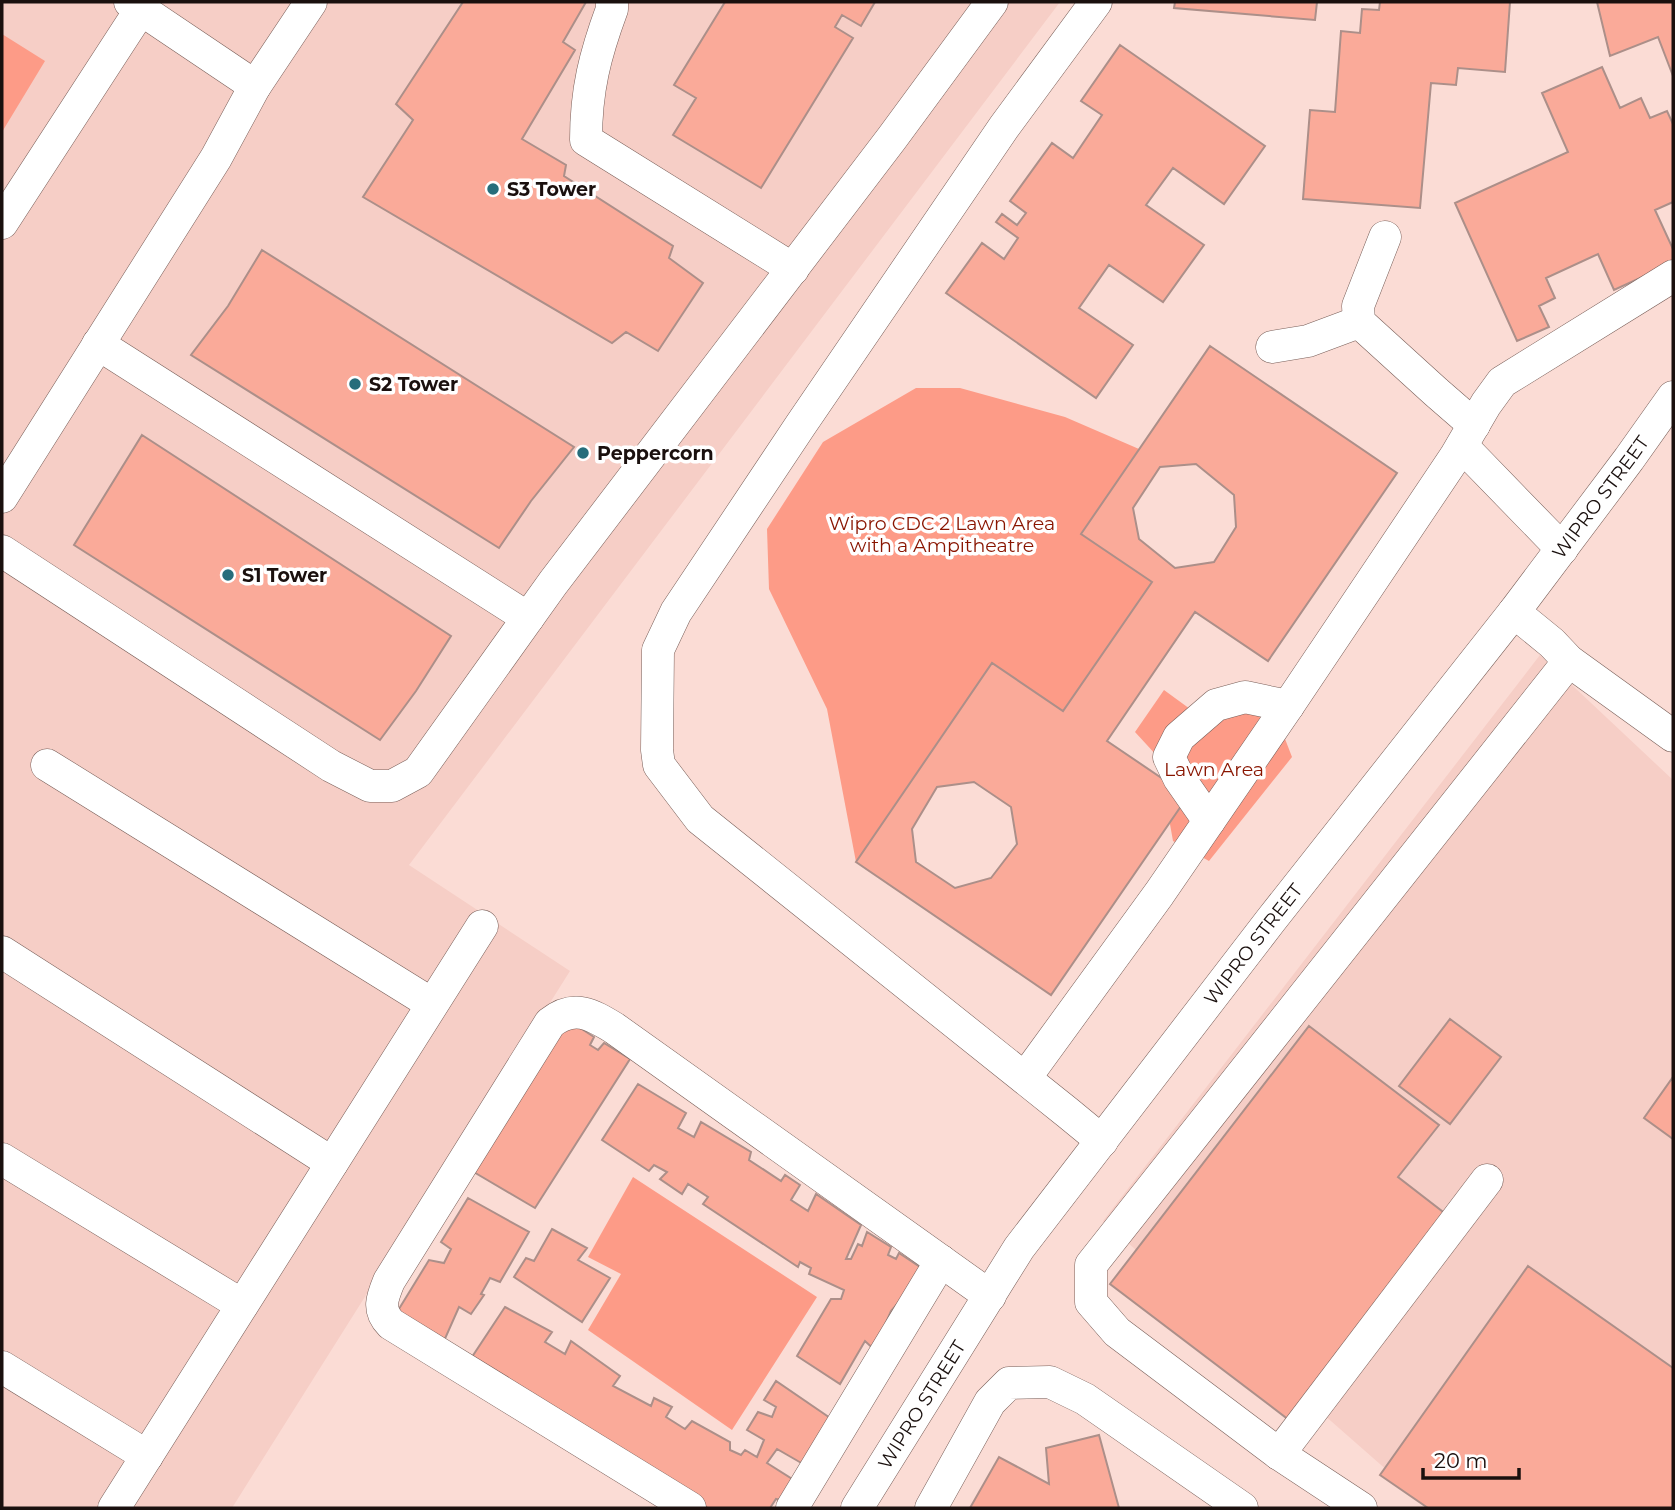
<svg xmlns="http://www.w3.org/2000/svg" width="1675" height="1510" font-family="Montserrat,sans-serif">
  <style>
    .built { fill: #f6cec6 }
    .green { fill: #fd9b87 }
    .building { fill: #faaa99; stroke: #ac8f89; stroke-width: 2; fill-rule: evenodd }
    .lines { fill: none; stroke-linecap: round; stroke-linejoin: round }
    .minor-casing { stroke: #795f59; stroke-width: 33 }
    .minor { stroke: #fff; stroke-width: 32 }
    .poi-dot { fill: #266d7b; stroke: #fff; stroke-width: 2.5 }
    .labels { text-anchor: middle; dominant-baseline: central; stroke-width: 7; stroke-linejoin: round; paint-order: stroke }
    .poi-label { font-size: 19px; font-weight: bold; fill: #1a100e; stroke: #fff; text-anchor: start }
    .street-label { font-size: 19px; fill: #1a100e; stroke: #fff }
    .park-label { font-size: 19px; fill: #891500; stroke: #fff }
  </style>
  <rect width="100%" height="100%" fill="#fbdcd5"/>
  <path class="built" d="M 2,2 L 1060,2 L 409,865 L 570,971 L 232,1508 L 2,1508 Z
    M 1540,655 L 1673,780 L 1673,1508 L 1430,1508 L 1103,1221 Z"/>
  <path class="green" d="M 2,34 L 45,61 L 2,132 Z
    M 916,388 L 960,388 L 1065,417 L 1139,449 L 1081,534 L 1152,582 L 1063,711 L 992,663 L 856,862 L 827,709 L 769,589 L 767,529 L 823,442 Z
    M 1164,690 L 1201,717 L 1270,700 L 1292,757 L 1209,861 L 1173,841 L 1158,757 L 1135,732 Z
    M 633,1177 L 817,1297 L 732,1430 L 588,1330 L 621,1274 L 588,1257 Z"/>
  <path class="building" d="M 463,2 L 586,2 L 563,42 L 575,50 L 522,139 L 566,165 L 564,176 L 673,246 L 669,258 L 703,283 L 658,351 L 626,332 L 612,343 L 363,197 L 413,120 L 396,104 Z
    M 725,2 L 875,2 L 861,26 L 842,15 L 835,27 L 853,38 L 761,188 L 673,135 L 696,98 L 674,85 Z
    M 1175,2 L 1317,2 L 1315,20 L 1174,8 Z
    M 1380,2 L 1510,2 L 1505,72 L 1458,68 L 1456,85 L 1431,83 L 1420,208 L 1303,199 L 1310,110 L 1335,112 L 1341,31 L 1360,33 L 1362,9 L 1379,10 Z
    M 1597,2 L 1673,2 L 1673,76 L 1658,37 L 1610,56 Z
    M 1120,45 L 1265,146 L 1224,204 L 1173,168 L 1146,205 L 1204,245 L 1163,302 L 1109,265 L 1079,308 L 1133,345 L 1096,398 L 946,293 L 982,243 L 1004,259 L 1018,238 L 996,222 L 1002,214 L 1017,225 L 1026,213 L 1010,201 L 1052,143 L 1073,158 L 1102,115 L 1081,101 Z
    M 1602,67 L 1620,108 L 1641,98 L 1650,118 L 1667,111 L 1673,124 L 1673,202 L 1655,210 L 1673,249 L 1673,263 L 1614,290 L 1598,254 L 1546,278 L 1555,298 L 1539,306 L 1549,327 L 1517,341 L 1455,203 L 1568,152 L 1542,93 Z
    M 262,250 L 574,447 L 531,501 L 499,548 L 191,355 L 228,306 Z
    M 1210,346 L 1397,473 L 1268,661 L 1195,612 L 1107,741 L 1188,796 L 1051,995 L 856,862 L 992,663 L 1063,711 L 1152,582 L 1081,534 ZM 1196,464 L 1234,495 L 1236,527 L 1214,562 L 1175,568 L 1139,539 L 1133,508 L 1160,467 ZM 974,782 L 1011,807 L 1017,844 L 991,878 L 955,888 L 916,862 L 912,829 L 937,787 Z
    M 142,435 L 451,636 L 416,691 L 380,740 L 74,545 Z
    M 1450,1019 L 1501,1057 L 1450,1124 L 1399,1086 Z
    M 568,1020 L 594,1037 L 590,1045 L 598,1050 L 604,1043 L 630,1059 L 535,1208 L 472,1171 Z
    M 1309,1026 L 1439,1125 L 1398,1177 L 1447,1215 L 1289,1420 L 1110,1284 Z
    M 1673,1077 L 1673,1139 L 1644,1118 Z
    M 638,1084 L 686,1113 L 678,1128 L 694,1137 L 701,1122 L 751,1152 L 749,1160 L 781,1181 L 785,1175 L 800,1185 L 791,1200 L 808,1211 L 816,1194 L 861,1225 L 846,1259 L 851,1259 L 858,1244 L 862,1246 L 867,1232 L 891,1247 L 888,1255 L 896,1259 L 899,1253 L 926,1271 L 891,1311 L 884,1327 L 878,1353 L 865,1341 L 840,1384 L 797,1356 L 831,1299 L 841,1299 L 844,1290 L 809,1274 L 811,1268 L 800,1262 L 798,1267 L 703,1204 L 708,1197 L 688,1184 L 682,1194 L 660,1179 L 667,1172 L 654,1165 L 649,1171 L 602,1140 Z
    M 468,1198 L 529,1232 L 500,1282 L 490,1278 L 481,1294 L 484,1295 L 471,1314 L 459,1307 L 444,1341 L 394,1317 L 429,1260 L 444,1263 L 451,1249 L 441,1242 Z
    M 552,1229 L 587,1248 L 578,1260 L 610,1278 L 582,1322 L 514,1277 L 526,1258 L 534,1261 Z
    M 1528,1266 L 1673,1368 L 1673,1508 L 1428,1508 L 1380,1475 Z
    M 505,1307 L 552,1332 L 545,1342 L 565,1354 L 571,1341 L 620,1376 L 613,1386 L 651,1406 L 654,1398 L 672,1407 L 666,1417 L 685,1429 L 692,1421 L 730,1442 L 730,1450 L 741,1455 L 745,1450 L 757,1457 L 764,1440 L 747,1430 L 758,1412 L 772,1417 L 776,1407 L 764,1400 L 776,1381 L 836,1422 L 810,1468 L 777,1449 L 767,1463 L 800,1484 L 792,1503 L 776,1499 L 770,1508 L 708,1508 L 591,1441 L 468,1363 Z
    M 1099,1435 L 1119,1508 L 970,1508 L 999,1457 L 1049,1484 L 1046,1448 Z"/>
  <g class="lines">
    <defs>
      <g id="minor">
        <path d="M 130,2 L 255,86"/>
        <path d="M 612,2 L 612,9 C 595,55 586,90 586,140 L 793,269"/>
        <path d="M 1096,2 L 1004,127 L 800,426 L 676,612 L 658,650 L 657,750 L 659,765 L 700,819 L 1068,1113 L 1102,1141"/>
        <path d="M 2,223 L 141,9"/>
        <path d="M 1385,237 L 1358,306 L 1359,322 L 1436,392 L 1474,425"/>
        <path d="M 98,344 L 528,618"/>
        <path d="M 1272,347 L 1308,341 L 1359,322"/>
        <path d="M 1462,446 L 1562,549"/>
        <path d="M 2,497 L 216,158 L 255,86 L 311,2"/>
        <path d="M 2,551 L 331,766 L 370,786 L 392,786 L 418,772 L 553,583 L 892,138 L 992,2"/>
        <path d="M 1514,612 L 1552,643 L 1569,661 L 1673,736"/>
        <path d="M 47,765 L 432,1004"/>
        <path d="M 1209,821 L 1179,778 L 1169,757 L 1179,737 L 1216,705 L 1245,697 L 1288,706"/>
        <path d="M 2,952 L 332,1163"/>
        <path d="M 1025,1078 L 1159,894 L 1288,706 L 1455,457 L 1486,404 L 1502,382 L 1673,276"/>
        <path d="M 2,1159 L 242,1305"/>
        <path d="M 2,1367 L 147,1456"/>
        <path d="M 1279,1454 L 1487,1180"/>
        <path d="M 114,1508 L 482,926"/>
        <path d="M 690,1508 L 391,1324 C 377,1310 382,1298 389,1281 L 550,1023 C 574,1004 591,1014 614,1028 L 990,1296"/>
        <path d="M 792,1508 L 941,1261"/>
        <path id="s1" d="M 857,1508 L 1019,1248 L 1271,920 L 1514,612 L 1629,459 L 1673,397"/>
        <path d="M 931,1508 L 990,1402 L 1009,1383 L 1050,1382 L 1085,1399 L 1242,1508"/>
        <path d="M 1361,1508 L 1279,1454 L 1117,1332 L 1091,1302 L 1091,1265 L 1569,661"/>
      </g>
    </defs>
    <use href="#minor" class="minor-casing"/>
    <use href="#minor" class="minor"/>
  </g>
  <g class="poi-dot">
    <circle cx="493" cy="189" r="7"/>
    <circle cx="355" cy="384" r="7"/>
    <circle cx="583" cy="453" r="7"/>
    <circle cx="228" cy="575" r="7"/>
  </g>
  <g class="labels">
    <g class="poi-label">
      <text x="507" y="189">S3 Tower</text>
      <text x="369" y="384">S2 Tower</text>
      <text x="597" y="453">Peppercorn</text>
      <text x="242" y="575">S1 Tower</text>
    </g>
    <g class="street-label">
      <text stroke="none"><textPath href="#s1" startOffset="1256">WIPRO STREET</textPath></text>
      <text stroke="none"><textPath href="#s1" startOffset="690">WIPRO STREET</textPath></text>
      <text stroke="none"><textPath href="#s1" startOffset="122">WIPRO STREET</textPath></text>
    </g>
    <g class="park-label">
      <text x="942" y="523">Wipro CDC 2 Lawn Area<tspan x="942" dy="22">with a Ampitheatre</tspan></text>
      <text x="1214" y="769">Lawn Area</text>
    </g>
  </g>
  <rect width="1675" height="1510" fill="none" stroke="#1a100e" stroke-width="7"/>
  <path d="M1423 1468v10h96v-10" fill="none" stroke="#1a100e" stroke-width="3.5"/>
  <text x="1434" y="1468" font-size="21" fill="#1a100e" stroke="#ffffff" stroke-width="5" paint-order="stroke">20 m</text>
</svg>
